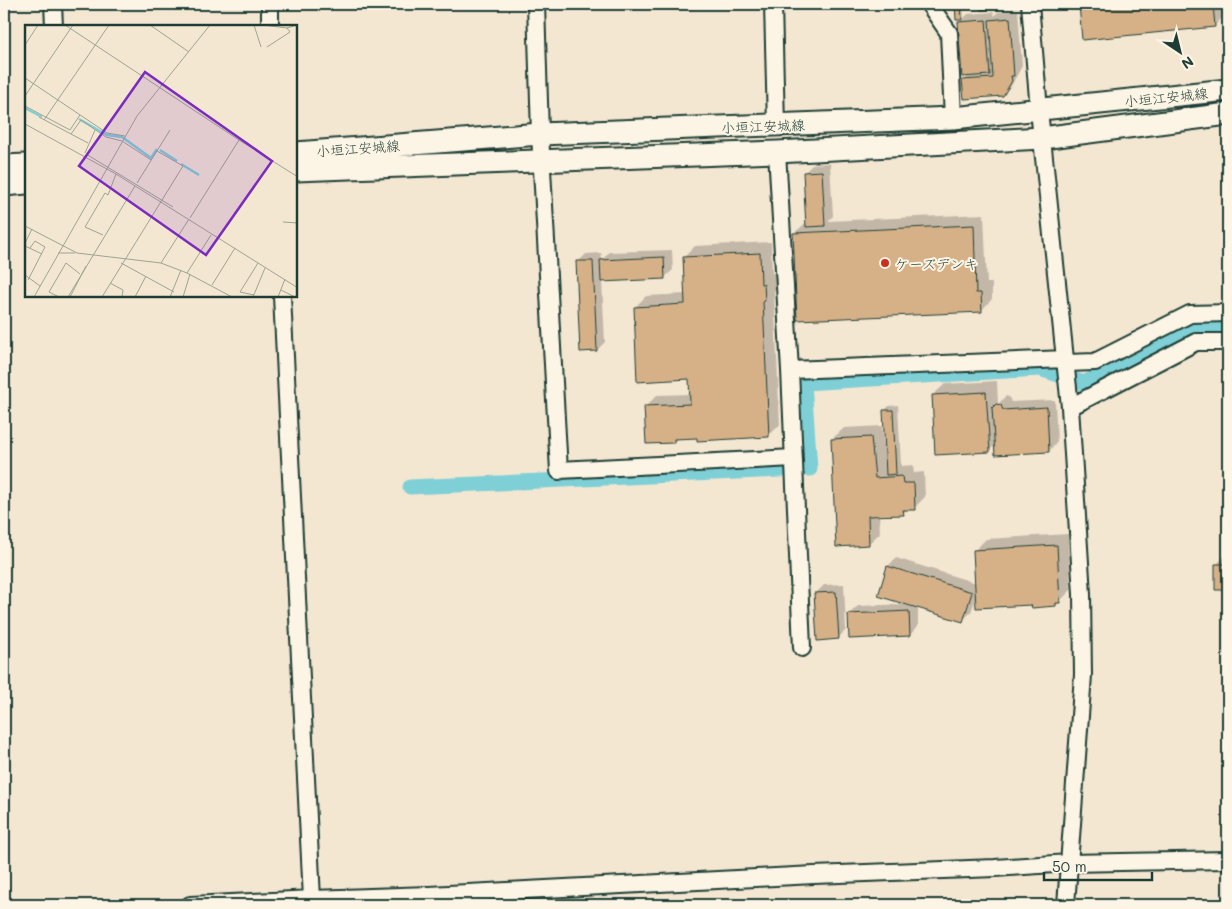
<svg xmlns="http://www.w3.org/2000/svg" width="1232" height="909" font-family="Mali,'Klee One',sans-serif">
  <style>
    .shadow { fill: #0003 }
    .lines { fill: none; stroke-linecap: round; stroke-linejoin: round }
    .canal { stroke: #7ecfd6; stroke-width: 15 }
    .building { fill: #d6b188; stroke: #1f3d34 }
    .minor-casing { stroke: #1f3d34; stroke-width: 20 }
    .major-casing { stroke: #1f3d34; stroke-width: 25 }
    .minor { stroke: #fcf5e5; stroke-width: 16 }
    .major { stroke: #fcf5e5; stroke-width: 21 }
    .poi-dot { fill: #c8321e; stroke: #fcf5e5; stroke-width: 2 }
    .labels { text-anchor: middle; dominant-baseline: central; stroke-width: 4; stroke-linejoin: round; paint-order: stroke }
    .street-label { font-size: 14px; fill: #1f3d34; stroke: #fcf5e5 }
    .poi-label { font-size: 14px; fill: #1f3d34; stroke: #fcf5e5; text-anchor: start }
    .inset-river { fill: none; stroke: #7ecfd6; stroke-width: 2.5 }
    .inset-road { fill: none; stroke: #9fa393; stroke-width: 1 }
    .view { fill: #7b2cbf; fill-opacity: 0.15; stroke: #7b2cbf; stroke-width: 2.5 }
    .inset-edge { fill: none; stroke: #1f3d34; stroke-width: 2.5 }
  </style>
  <rect width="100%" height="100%" fill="#f4e7d2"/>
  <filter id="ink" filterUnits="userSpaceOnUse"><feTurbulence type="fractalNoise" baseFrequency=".02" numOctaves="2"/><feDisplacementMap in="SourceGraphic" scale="10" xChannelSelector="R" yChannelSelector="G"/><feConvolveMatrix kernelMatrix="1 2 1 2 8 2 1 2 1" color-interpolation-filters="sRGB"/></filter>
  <g filter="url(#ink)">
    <path class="shadow" d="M 942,4 L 963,4 L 964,18 L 968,14 L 994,12 L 994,16 L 998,12 L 1018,10 L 1022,66 L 1011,86 L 1003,94 L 964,81 L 969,75 L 959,23 L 963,19 L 957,19 L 957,4 L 953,8 L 942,6 Z
      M 1080,4 L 1224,4 L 1226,14 L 1214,26 L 1083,39 Z
      M 830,163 L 833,216 L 828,221 L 984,214 L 987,283 L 992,283 L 992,299 L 981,311 L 794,233 L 807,222 L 805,172 L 813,164 Z
      M 771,242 L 772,273 L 775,273 L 776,288 L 774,291 L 780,425 L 768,436 L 678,438 L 674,442 L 645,407 L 657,395 L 691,394 L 690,378 L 635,307 L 646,296 L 686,294 L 684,257 L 695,246 Z
      M 672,250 L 673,270 L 664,278 L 602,281 L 605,342 L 597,350 L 578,262 L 586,254 L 601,253 L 602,260 L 609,252 Z
      M 997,381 L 998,404 L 1006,396 L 1009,397 L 1011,402 L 1055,400 L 1057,442 L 1049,451 L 996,444 L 989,451 L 933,395 L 945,384 Z
      M 898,405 L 901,466 L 913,465 L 914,473 L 924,472 L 925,497 L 914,508 L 908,509 L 903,513 L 879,515 L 880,533 L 868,544 L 832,439 L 844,428 L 882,426 L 884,446 L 886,445 L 884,411 L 889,406 Z
      M 1068,534 L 1071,590 L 1056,605 L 1032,603 L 977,594 L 971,612 L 962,621 L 918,607 L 918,626 L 910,635 L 849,614 L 858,606 L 907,604 L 888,566 L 896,558 L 976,583 L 975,550 L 986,539 Z
      M 1227,554 L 1228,589 L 1216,589 L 1216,565 Z
      M 844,584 L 846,630 L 838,638 L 815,594 L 824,585 Z"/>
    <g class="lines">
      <path class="canal" d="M 805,469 L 810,469 L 804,383 L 1040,369 L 1084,383 L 1193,328 L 1228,327
        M 410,487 L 781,470"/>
    </g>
    <path class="building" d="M 940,4 L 953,4 L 953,9 L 940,7 Z
      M 955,4 L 961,4 L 962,20 L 956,20 Z
      M 980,4 L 990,4 L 990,9 L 981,10 Z
      M 1079,4 L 1213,4 L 1215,27 L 1082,40 Z
      M 1010,18 L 1014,76 L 1011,76 L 1012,81 L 1003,96 L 964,99 L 962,80 L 993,78 L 989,20 Z
      M 986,20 L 990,75 L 962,77 L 958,22 Z
      M 822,171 L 825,226 L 806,227 L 803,172 Z
      M 974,225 L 976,293 L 981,293 L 982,312 L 797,320 L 793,233 Z
      M 760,253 L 761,284 L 764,284 L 765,301 L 763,301 L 769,437 L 697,441 L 697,438 L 674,439 L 674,443 L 646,444 L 644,406 L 690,404 L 689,379 L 637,382 L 634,307 L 685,304 L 683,257 Z
      M 664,257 L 665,279 L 601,282 L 600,260 Z
      M 576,261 L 593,261 L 597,351 L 580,352 Z
      M 986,392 L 990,452 L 935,455 L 932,395 Z
      M 996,404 L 1001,405 L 1003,410 L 1047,407 L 1049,452 L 995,455 L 992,408 Z
      M 883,410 L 893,410 L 896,474 L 886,475 Z
      M 871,437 L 875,478 L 902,476 L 903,483 L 914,483 L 915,510 L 903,510 L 904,515 L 868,516 L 869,545 L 836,547 L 831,439 Z
      M 1057,545 L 1060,603 L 1056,603 L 1056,606 L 1032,608 L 1031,605 L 976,608 L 973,550 Z
      M 1215,564 L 1228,564 L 1228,590 L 1215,590 Z
      M 887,566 L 972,592 L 963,622 L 878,596 Z
      M 836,592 L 839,639 L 817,641 L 814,593 Z
      M 909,611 L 910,636 L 849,639 L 848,614 Z"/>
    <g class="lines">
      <defs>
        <path id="minor" d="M 53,4 L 54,26
          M 270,4 L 270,26
          M 536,4 L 540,134 L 559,471
          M 773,4 L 776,126
          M 929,4 L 949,33 L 953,118
          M 1030,4 L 1039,110 L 1070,407 L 1082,594 L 1083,675 L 1066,905
          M 777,152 L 790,370 L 802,648
          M 282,296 L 312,899 L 429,895 L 814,875 L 995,868 L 1069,863 L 1228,860
          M 1066,363 L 1095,362 L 1190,314 L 1228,313
          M 790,370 L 1065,359
          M 1070,407 L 1196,342 L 1228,342
          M 559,470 L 793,458
          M 190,905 L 312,899"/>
        <path id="major" d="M 296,153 L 540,134 L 953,118 L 1228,90
          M 4,166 L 26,165
          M 296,170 L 777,152 L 1042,138 L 1228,114
          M 4,185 L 26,183"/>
      </defs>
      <use href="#minor" class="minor-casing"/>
      <use href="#major" class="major-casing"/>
      <use href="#minor" class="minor"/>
      <use href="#major" class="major"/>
    </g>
  </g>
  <circle class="poi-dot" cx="885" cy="263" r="5"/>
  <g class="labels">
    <g class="street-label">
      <text transform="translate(1166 97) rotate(-6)">小垣江安城線</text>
      <text transform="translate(763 126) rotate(-2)">小垣江安城線</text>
      <text transform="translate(358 148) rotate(-4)">小垣江安城線</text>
    </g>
    <g class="poi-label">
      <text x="895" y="263">ケーズデンキ</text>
    </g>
  </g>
  <g transform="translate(25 25)">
    <rect width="272" height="272" fill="#f4e7d2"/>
    <path class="inset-river" d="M 0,83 L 17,92M 54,94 L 82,110 L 97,112 L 126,133 L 132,124M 135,125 L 152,136M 156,139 L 174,150"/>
    <path class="inset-road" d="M 40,0 L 214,115 L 165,193M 125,0 L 164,27M 229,0 L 236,22M 238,0 L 262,3M 0,20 L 13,0M 242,22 L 265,7 L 262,3 L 272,0M 0,53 L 82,108 L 100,111M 0,71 L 48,0M 0,81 L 45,105 L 55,90M 14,92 L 46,109M 19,95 L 84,0M 56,95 L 81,112 L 97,116M 56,95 L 46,109 L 63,118M 0,99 L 91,149 L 273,263M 214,115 L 273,152M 97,116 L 126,135M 132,126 L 158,141M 60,128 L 70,105M 61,129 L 148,182M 112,158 L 145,105M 258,197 L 273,198M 0,201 L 52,228 L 136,238 L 164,194M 78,210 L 60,202 L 80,168 L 83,170 L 91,149M 0,218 L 7,204M 0,221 L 17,229M 33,228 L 50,228M 96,238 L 149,267M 136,238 L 162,248 L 186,210M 162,248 L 207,272M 0,250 L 15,261M 3,255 L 20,222 L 10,216 L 5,223M 85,258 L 98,265 L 97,272M 187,260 L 210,223M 256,265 L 270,272M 229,270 L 215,267 L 233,238M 9,272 L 112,91 L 185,0M 34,272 L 24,267 L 41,238 L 55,249M 43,272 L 110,161M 45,272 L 61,241M 77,272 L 158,141M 110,272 L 121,251M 145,272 L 156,245M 158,272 L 165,249M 228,272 L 240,243M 253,272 L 260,254"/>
    <path class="view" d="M 120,47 L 247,136 L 181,230 L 54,141 Z"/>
    <rect width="272" height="272" class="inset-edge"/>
  </g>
  <rect width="1232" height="909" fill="none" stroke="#fcf5e5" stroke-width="20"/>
  <rect x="10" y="10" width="1212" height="889" fill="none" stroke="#1f3d34" stroke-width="2" filter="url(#ink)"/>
  <g transform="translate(1180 52) rotate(145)" stroke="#fcf5e5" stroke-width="4" paint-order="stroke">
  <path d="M0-4L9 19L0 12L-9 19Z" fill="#1f3d34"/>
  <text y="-8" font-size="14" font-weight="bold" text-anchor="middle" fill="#1f3d34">N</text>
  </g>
  <path d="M1044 872v8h108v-8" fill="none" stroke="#1f3d34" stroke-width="2.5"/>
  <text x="1052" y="872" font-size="15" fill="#1f3d34" stroke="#fcf5e5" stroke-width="4" paint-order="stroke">50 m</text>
</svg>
